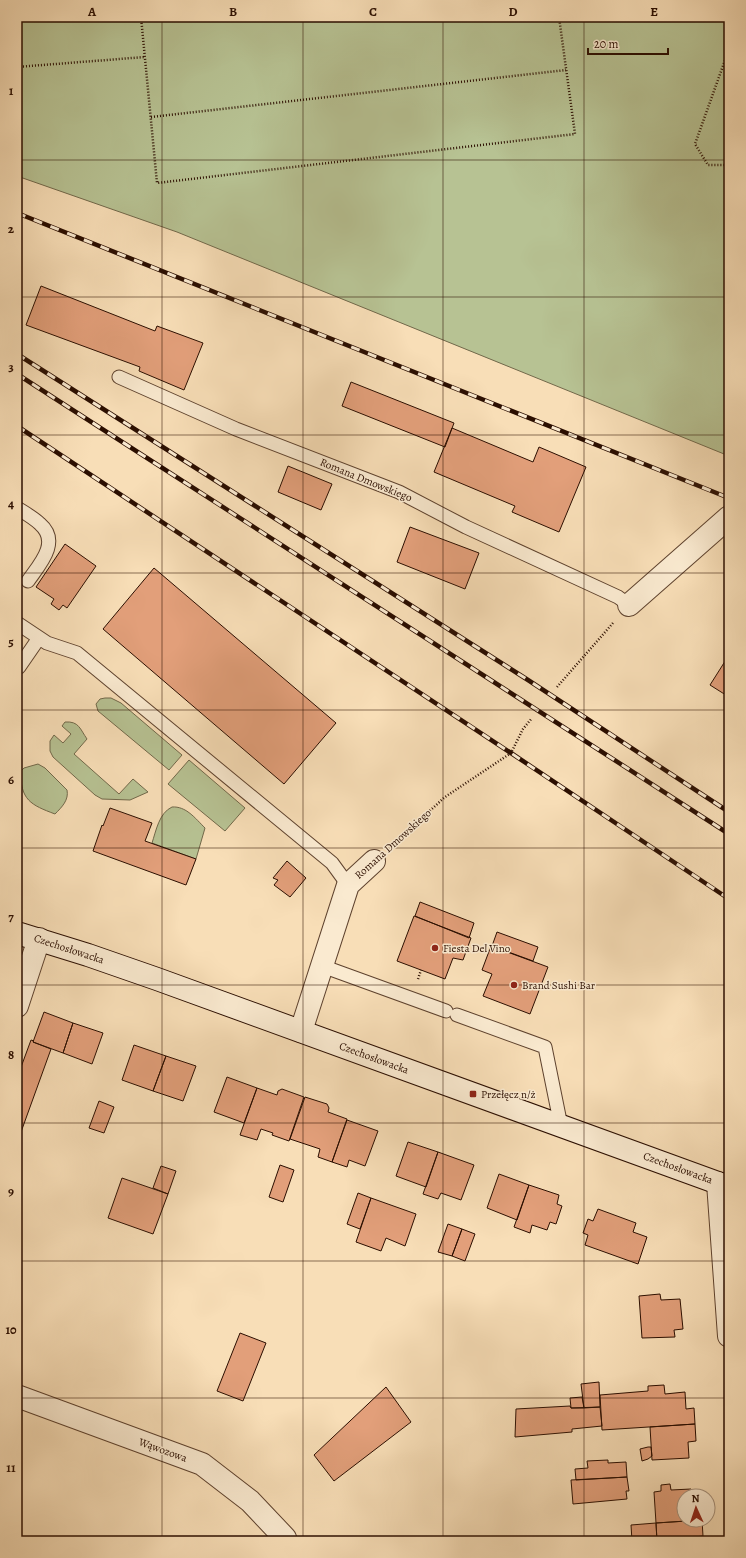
<svg xmlns="http://www.w3.org/2000/svg" width="746" height="1558" font-family="Alegreya,serif">
  <style>
    .green { fill: #b7c293; stroke: #71684a }
    .building { fill: #e29f7a; stroke: #2b0e00 }
    .lines { fill: none; stroke-linecap: round; stroke-linejoin: round }
    .lane-casing { stroke: #5e422e; stroke-width: 15 }
    .street-casing { stroke: #5e422e; stroke-width: 24 }
    .secondary-casing { stroke: #2b0e00; stroke-width: 24 }
    .path { stroke: #2b0e00; stroke-width: 2.5; stroke-dasharray: 1 2; stroke-linecap: butt }
    .lane { stroke: #faead0; stroke-width: 13 }
    .street { stroke: #faead0; stroke-width: 22 }
    .secondary { stroke: #faead0; stroke-width: 22 }
    .rail-casing { stroke: #2b0e00; stroke-width: 4.5 }
    .rail { stroke: #faead0; stroke-width: 3; stroke-dasharray: 9; stroke-linecap: butt }
    .grid { fill: none; stroke: #2b0e00; stroke-width: 1; stroke-opacity: 0.55 }
    .poi-dot { fill: #8f2418; stroke: #faead0; stroke-width: 1.5 }
    .labels { text-anchor: middle; dominant-baseline: central; stroke-width: 3; stroke-linejoin: round; paint-order: stroke }
    .street-label { font-size: 11px; fill: #2b0e00; stroke: #faead0 }
    .poi-label { font-size: 11px; fill: #2b0e00; stroke: #faead0; text-anchor: start }
    .neatline { fill: none; stroke: #2b0e00; stroke-width: 1.5 }
    .grid-label { font-size: 13px; text-anchor: middle; font-weight: bold; fill: #2b0e00 }
  </style>
  <rect width="100%" height="100%" fill="#f8deb7"/>
  <filter id="stains"><feTurbulence type="fractalNoise" baseFrequency=".005" numOctaves="4"/><feColorMatrix values="0 0 0 0 .2 0 0 0 0 .09 0 0 0 0 .02 0 0 0 .5 -.17"/></filter>
  <radialGradient id="worn" r=".72"><stop offset=".6" stop-color="#630" stop-opacity="0"/><stop offset="1" stop-color="#630" stop-opacity=".3"/></radialGradient>
  <path class="green" d="M 17,17 L 729,17 L 729,456 L 177,232 L 17,176 Z
    M 105,698 L 111,698 L 121,703 L 182,755 L 169,770 L 98,711 L 96,704 L 100,699 Z
    M 65,722 C 79,721 80,729 87,739 L 74,754 L 119,794 L 133,779 L 148,792 L 130,800 L 102,799 L 95,795 L 53,757 L 50,751 L 50,741 L 54,735 L 63,743 L 71,734 L 62,726 Z
    M 189,760 L 245,808 L 225,831 L 168,784 Z
    M 38,764 L 45,768 L 67,790 C 69,800 62,807 55,814 C 31,805 20,800 21,771 L 24,768 Z
    M 172,807 C 186,806 195,818 205,828 L 196,859 L 152,843 C 156,831 159,813 172,807 Z"/>
  <path class="building" d="M 41,286 L 155,331 L 157,326 L 203,343 L 184,390 L 139,371 L 140,367 L 26,325 Z
    M 351,382 L 454,423 L 445,447 L 342,406 Z
    M 452,428 L 533,462 L 539,447 L 586,467 L 559,532 L 512,512 L 515,506 L 434,472 Z
    M 288,466 L 332,484 L 321,510 L 278,492 Z
    M 410,527 L 479,553 L 465,589 L 397,562 Z
    M 65,544 L 96,566 L 67,608 L 63,605 L 59,610 L 51,604 L 54,599 L 36,587 Z
    M 154,568 L 336,723 L 284,784 L 103,629 Z
    M 729,655 L 729,697 L 710,685 Z
    M 110,808 L 152,823 L 145,841 L 196,859 L 186,885 L 93,851 L 102,825 L 103,826 Z
    M 287,861 L 306,878 L 290,897 L 274,885 L 278,880 L 273,878 Z
    M 420,902 L 474,923 L 469,938 L 415,916 Z
    M 414,916 L 471,938 L 463,960 L 453,958 L 445,979 L 397,961 Z
    M 497,932 L 538,947 L 533,961 L 492,946 Z
    M 491,946 L 548,967 L 530,1014 L 483,996 L 492,974 L 482,970 Z
    M 44,1012 L 73,1023 L 63,1053 L 33,1042 Z
    M 73,1023 L 103,1033 L 92,1064 L 63,1053 Z
    M 31,1040 L 34,1041 L 33,1042 L 51,1049 L 21,1132 L 17,1131 L 17,1078 Z
    M 134,1045 L 166,1056 L 153,1091 L 122,1080 Z
    M 166,1056 L 196,1066 L 183,1101 L 153,1091 Z
    M 227,1077 L 257,1088 L 244,1123 L 214,1112 Z
    M 257,1088 L 277,1095 L 278,1091 L 282,1089 L 304,1097 L 289,1141 L 272,1135 L 273,1133 L 261,1129 L 257,1140 L 240,1135 Z
    M 305,1097 L 327,1104 L 329,1108 L 328,1112 L 347,1119 L 332,1162 L 318,1157 L 320,1149 L 290,1139 Z
    M 99,1101 L 114,1107 L 104,1133 L 89,1128 Z
    M 347,1120 L 378,1131 L 365,1166 L 349,1160 L 347,1167 L 332,1162 Z
    M 408,1142 L 438,1152 L 426,1187 L 396,1176 Z
    M 438,1152 L 474,1165 L 461,1200 L 441,1193 L 438,1199 L 423,1194 Z
    M 280,1165 L 294,1170 L 283,1202 L 269,1197 Z
    M 161,1166 L 176,1171 L 168,1194 L 153,1188 Z
    M 499,1174 L 529,1185 L 517,1220 L 487,1208 Z
    M 122,1178 L 168,1194 L 153,1234 L 108,1218 Z
    M 529,1185 L 559,1195 L 557,1204 L 562,1206 L 556,1224 L 550,1222 L 547,1230 L 532,1225 L 530,1233 L 514,1227 Z
    M 358,1193 L 371,1198 L 360,1229 L 347,1224 Z
    M 371,1198 L 416,1214 L 405,1246 L 386,1238 L 381,1251 L 356,1242 Z
    M 598,1209 L 636,1223 L 633,1232 L 647,1237 L 638,1264 L 585,1245 L 588,1235 L 583,1233 L 588,1219 L 593,1221 Z
    M 448,1224 L 462,1229 L 452,1256 L 438,1252 Z
    M 462,1229 L 475,1234 L 465,1261 L 452,1256 Z
    M 660,1294 L 661,1300 L 680,1299 L 683,1329 L 674,1330 L 675,1337 L 642,1338 L 639,1296 Z
    M 240,1333 L 266,1343 L 243,1401 L 217,1391 Z
    M 599,1382 L 600,1407 L 584,1408 L 581,1384 Z
    M 664,1385 L 665,1394 L 685,1392 L 686,1409 L 694,1408 L 695,1424 L 602,1430 L 600,1395 L 648,1391 L 648,1386 Z
    M 386,1387 L 411,1422 L 334,1481 L 314,1455 Z
    M 582,1397 L 584,1408 L 571,1408 L 570,1398 Z
    M 570,1406 L 571,1408 L 600,1407 L 602,1426 L 572,1429 L 572,1432 L 515,1437 L 516,1409 Z
    M 695,1424 L 696,1441 L 688,1442 L 689,1458 L 652,1460 L 650,1427 Z
    M 648,1447 L 651,1447 L 652,1456 L 648,1459 L 642,1461 L 640,1449 Z
    M 608,1460 L 608,1463 L 626,1462 L 627,1477 L 576,1480 L 575,1469 L 588,1468 L 587,1461 Z
    M 627,1477 L 629,1491 L 626,1491 L 627,1499 L 573,1504 L 571,1480 Z
    M 670,1484 L 671,1490 L 691,1489 L 692,1496 L 684,1496 L 684,1520 L 702,1520 L 656,1523 L 654,1492 L 661,1491 L 661,1485 Z
    M 702,1520 L 703,1536 L 694,1537 L 694,1541 L 657,1541 L 656,1523 Z
    M 656,1523 L 657,1541 L 632,1541 L 631,1525 Z"/>
  <g class="lines">
    <defs>
      <path id="lane" d="M 119,377 L 236,429 L 399,492 L 466,527 L 618,597 L 629,605
        M 17,508 C 25,513 34,518 40,524 C 61,542 39,565 28,581
        M 17,623 L 47,643 L 77,653 L 332,863 L 348,885
        M 17,666 L 19,667 L 39,638
        M 322,966 L 446,1011
        M 457,1015 L 545,1047 L 561,1126"/>
      <path id="street" d="M 629,605 L 729,517
        M 17,1006 L 39,939
        M 301,1031 L 348,885 L 374,861
        M 718,1183 L 729,1336
        M 17,1396 L 202,1464 L 250,1501 L 285,1538 L 286,1541"/>
      <path id="secondary" d="M 17,933 L 88,955 L 157,979 L 729,1187"/>
    </defs>
    <use href="#lane" class="lane-casing"/>
    <use href="#street" class="street-casing"/>
    <use href="#secondary" class="secondary-casing"/>
    <path class="path" d="M 141,17 L 157,183 L 575,134 L 559,17
      M 729,49 L 695,144 L 708,165 L 729,165
      M 17,67 L 145,57
      M 151,117 L 566,70
      M 557,687 L 613,623
      M 392,845 L 445,797 L 511,753 L 523,729 L 532,718
      M 418,979 L 421,970"/>
    <use href="#lane" class="lane"/>
    <use href="#street" class="street"/>
    <use href="#secondary" class="secondary"/>
    <defs>
      <path id="rail" d="M 17,213 L 729,498
        M 17,354 L 528,680 L 729,812
        M 17,374 L 729,834
        M 17,426 L 511,753 L 729,899"/>
    </defs>
    <use href="#rail" class="rail-casing"/>
    <use href="#rail" class="rail"/>
  </g>
  <path class="grid" d="M 162,17 L 162,1541M 303,17 L 303,1541M 443,17 L 443,1541M 584,17 L 584,1541M 17,160 L 729,160M 17,297 L 729,297M 17,435 L 729,435M 17,573 L 729,573M 17,710 L 729,710M 17,848 L 729,848M 17,985 L 729,985M 17,1123 L 729,1123M 17,1261 L 729,1261M 17,1398 L 729,1398"/>
  <g class="poi-dot">
    <circle cx="435" cy="948" r="4"/>
    <circle cx="514" cy="985" r="4"/>
    <rect x="469" y="1090" width="8" height="8" rx="2"/>
  </g>
  <g class="labels">
    <g class="street-label">
      <text transform="translate(366 480) rotate(22)">Romana Dmowskiego</text>
      <text transform="translate(393 844) rotate(-42)">Romana Dmowskiego</text>
      <text transform="translate(69 949) rotate(18)">Czechosłowacka</text>
      <text transform="translate(374 1058) rotate(20)">Czechosłowacka</text>
      <text transform="translate(678 1168) rotate(20)">Czechosłowacka</text>
      <text transform="translate(163 1450) rotate(20)">Wąwozowa</text>
    </g>
    <g class="poi-label">
      <text x="443" y="948">Fiesta Del Vino</text>
      <text x="522" y="985">Brand Sushi Bar</text>
      <text x="481" y="1094">Przełęcz n/ż</text>
    </g>
  </g>
  <rect width="746" height="1558" fill="none" stroke="#f8deb7" stroke-width="44"/>
  <g transform="translate(696 1508) rotate(357)"><circle r="19" fill="#faead0" stroke="#a7927d"/>
  <path d="M0-3L7 15L0 10L-7 15Z" fill="#8f2418"/>
  <text y="-6" font-size="11" font-weight="bold" text-anchor="middle" fill="#2b0e00">N</text>
  </g>
  <path d="M588 48v6h80v-6" fill="none" stroke="#2b0e00" stroke-width="2"/>
  <text x="594" y="48" font-size="12" fill="#2b0e00" stroke="#faead0" stroke-width="3" paint-order="stroke">20 m</text>
  <rect x="22" y="22" width="702" height="1514" class="neatline"/>
  <g class="grid-label">
    <text x="92" y="16">A</text>
    <text x="233" y="16">B</text>
    <text x="373" y="16">C</text>
    <text x="513" y="16">D</text>
    <text x="654" y="16">E</text>
    <text x="11" y="95">1</text>
    <text x="11" y="233">2</text>
    <text x="11" y="371">3</text>
    <text x="11" y="508">4</text>
    <text x="11" y="646">5</text>
    <text x="11" y="784">6</text>
    <text x="11" y="921">7</text>
    <text x="11" y="1059">8</text>
    <text x="11" y="1196">9</text>
    <text x="11" y="1334">10</text>
    <text x="11" y="1472">11</text>
  </g>
  <rect width="100%" height="100%" filter="url(#stains)"/>
  <rect width="100%" height="100%" fill="url(#worn)"/>
</svg>
